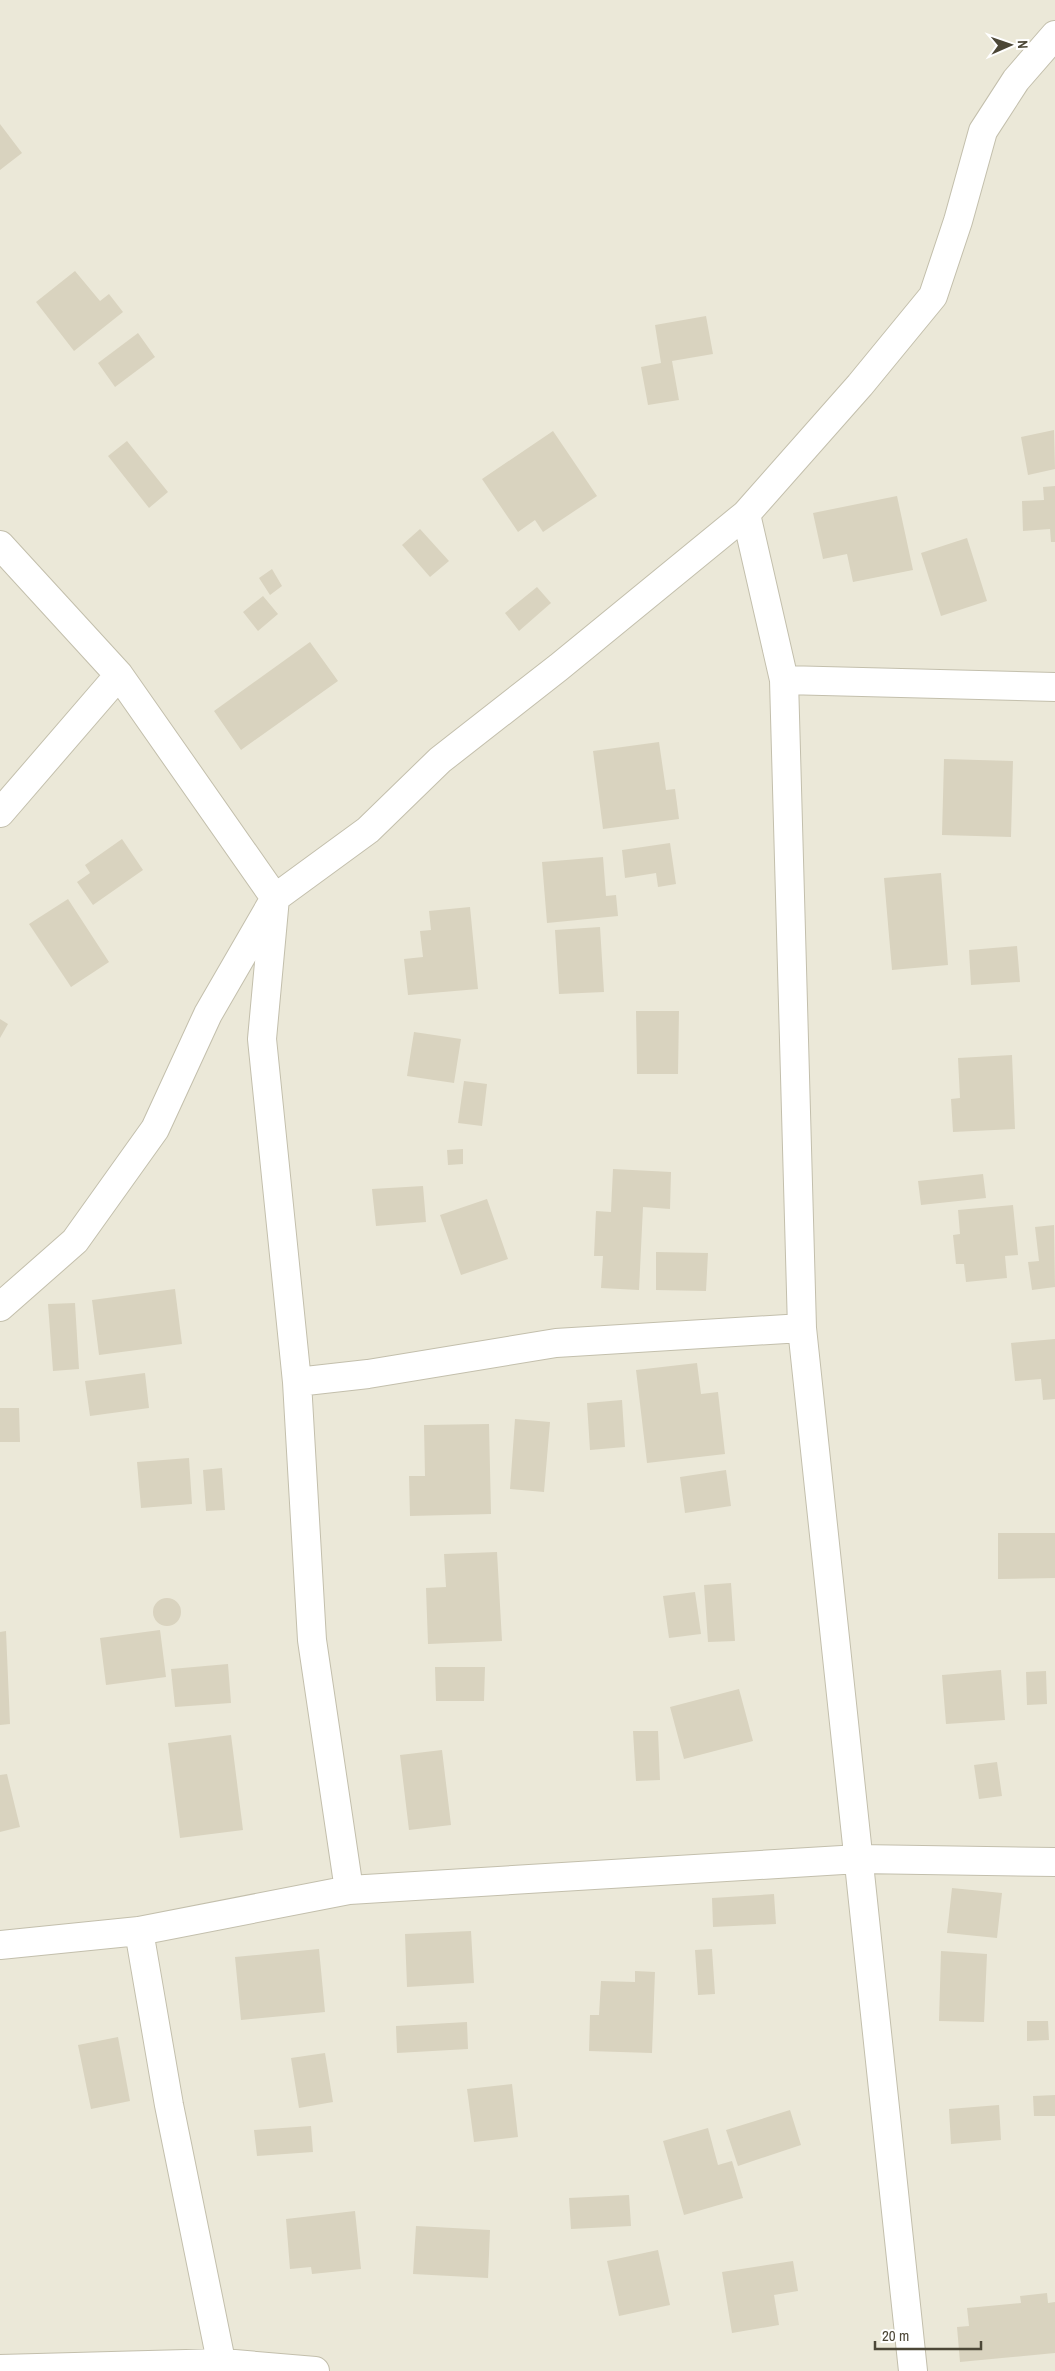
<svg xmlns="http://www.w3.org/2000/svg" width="1055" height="2371" font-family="'Archivo Narrow',sans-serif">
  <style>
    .residential { fill: #ebe8d8 }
    .building { fill: #d9d3bf }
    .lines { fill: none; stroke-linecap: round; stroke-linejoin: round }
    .minor-casing { stroke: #c3bfac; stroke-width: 30 }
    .minor { stroke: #fff; stroke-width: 28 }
  </style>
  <rect width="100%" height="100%" fill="#f6f5eb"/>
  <path class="residential" d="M 0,0 L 1055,0 L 1055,2371 L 0,2371 Z"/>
  <path class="building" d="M 0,124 L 22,153 L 0,170 Z
    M 75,271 L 100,301 L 109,294 L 123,312 L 74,351 L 36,302 Z
    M 706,316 L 713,354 L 672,361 L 679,400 L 648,405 L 641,367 L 661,363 L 655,325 Z
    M 138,333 L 155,357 L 115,387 L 98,363 Z
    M 1054,430 L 1055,469 L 1028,475 L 1021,437 Z
    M 553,431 L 597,496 L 543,532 L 535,520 L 518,532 L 482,479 Z
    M 127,441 L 168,492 L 149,508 L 108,456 Z
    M 1055,486 L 1055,542 L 1051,542 L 1050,529 L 1023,531 L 1022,501 L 1044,500 L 1043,487 Z
    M 897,496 L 913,570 L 853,582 L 847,554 L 823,559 L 813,513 Z
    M 420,529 L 449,561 L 430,577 L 402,545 Z
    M 967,538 L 987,601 L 941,616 L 921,553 Z
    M 272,569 L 282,586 L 270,595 L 259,578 Z
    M 537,587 L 551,603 L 519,631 L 505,613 Z
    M 263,596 L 278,614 L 258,631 L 243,612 Z
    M 310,642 L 338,681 L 241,750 L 214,711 Z
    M 659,742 L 666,790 L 675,789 L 679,819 L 603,829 L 593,751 Z
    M 944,759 L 1013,761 L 1011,837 L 942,835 Z
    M 122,839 L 143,870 L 93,905 L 77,882 L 90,873 L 85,865 Z
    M 670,843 L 676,884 L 658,887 L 656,873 L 625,878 L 622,850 Z
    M 603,857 L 606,896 L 616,895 L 618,916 L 547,923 L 542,862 Z
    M 941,873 L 948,965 L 892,970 L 884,878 Z
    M 68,899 L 109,962 L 71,987 L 29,924 Z
    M 470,907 L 478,989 L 408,995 L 404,959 L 423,957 L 420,931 L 431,930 L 429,911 Z
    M 600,927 L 604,992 L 559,994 L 555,930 Z
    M 1017,946 L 1020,982 L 971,985 L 969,950 Z
    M 636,1011 L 679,1011 L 678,1074 L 637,1074 Z
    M 0,1019 L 8,1024 L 0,1038 Z
    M 414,1032 L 461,1039 L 454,1083 L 407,1076 Z
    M 1012,1055 L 1015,1129 L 953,1132 L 951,1099 L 960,1098 L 958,1058 Z
    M 464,1081 L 487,1084 L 482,1126 L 458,1123 Z
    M 463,1149 L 463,1164 L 448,1165 L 447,1150 Z
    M 613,1169 L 671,1172 L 670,1209 L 643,1207 L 639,1290 L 601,1288 L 603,1256 L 594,1256 L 596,1211 L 611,1212 Z
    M 983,1174 L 986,1198 L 921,1205 L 918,1181 Z
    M 423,1186 L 426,1222 L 376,1226 L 372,1189 Z
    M 487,1199 L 508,1259 L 461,1275 L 440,1215 Z
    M 1013,1205 L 1018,1255 L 1005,1256 L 1007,1278 L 966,1282 L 964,1264 L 956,1264 L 953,1235 L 960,1234 L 958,1210 Z
    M 1054,1225 L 1055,1287 L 1032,1290 L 1028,1262 L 1039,1261 L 1035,1227 Z
    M 656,1252 L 708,1253 L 706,1291 L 656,1290 Z
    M 175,1289 L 182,1344 L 99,1355 L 92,1300 Z
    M 75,1303 L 79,1369 L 53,1371 L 48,1304 Z
    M 1055,1339 L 1055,1399 L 1043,1400 L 1041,1379 L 1015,1381 L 1011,1343 Z
    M 697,1363 L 701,1394 L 718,1392 L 725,1454 L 647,1463 L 636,1370 Z
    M 145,1373 L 149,1408 L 90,1416 L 85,1381 Z
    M 622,1400 L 625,1447 L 590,1450 L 587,1403 Z
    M 0,1408 L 19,1408 L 20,1442 L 0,1442 Z
    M 515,1419 L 550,1422 L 544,1492 L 510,1489 Z
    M 489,1424 L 491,1514 L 410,1516 L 409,1476 L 425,1476 L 424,1425 Z
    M 189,1458 L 192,1504 L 141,1508 L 137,1462 Z
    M 222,1468 L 225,1510 L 206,1511 L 203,1470 Z
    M 726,1470 L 731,1506 L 685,1513 L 680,1477 Z
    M 998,1533 L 1055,1533 L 1055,1578 L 998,1579 Z
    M 497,1552 L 502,1641 L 428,1644 L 426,1588 L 446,1587 L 444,1554 Z
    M 731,1583 L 735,1641 L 708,1642 L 704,1585 Z
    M 695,1592 L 701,1634 L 669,1638 L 663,1596 Z
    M153 1612a14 14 0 1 1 28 0a14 14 0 1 1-28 0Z
    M 160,1630 L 166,1677 L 106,1685 L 100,1638 Z
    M 6,1631 L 10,1724 L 0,1725 L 0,1632 Z
    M 228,1664 L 231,1703 L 175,1707 L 171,1669 Z
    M 435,1667 L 485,1667 L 484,1701 L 436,1701 Z
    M 1001,1670 L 1005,1720 L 946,1724 L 942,1675 Z
    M 1046,1671 L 1047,1704 L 1027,1705 L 1026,1672 Z
    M 739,1689 L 753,1741 L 684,1759 L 670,1707 Z
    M 633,1731 L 658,1731 L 660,1780 L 636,1781 Z
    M 231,1735 L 243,1830 L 180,1838 L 168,1743 Z
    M 442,1750 L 451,1825 L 409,1830 L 400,1755 Z
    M 997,1762 L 1002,1796 L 979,1799 L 974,1765 Z
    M 7,1774 L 20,1827 L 0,1832 L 0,1775 Z
    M 952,1888 L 1002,1893 L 997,1938 L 947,1933 Z
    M 774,1894 L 776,1924 L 713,1927 L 712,1898 Z
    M 471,1931 L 474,1983 L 407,1987 L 405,1934 Z
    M 319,1949 L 325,2012 L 241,2020 L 235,1957 Z
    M 712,1949 L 715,1994 L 698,1995 L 695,1950 Z
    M 941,1951 L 987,1954 L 984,2022 L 939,2021 Z
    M 635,1971 L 655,1972 L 652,2053 L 589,2051 L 590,2015 L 599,2015 L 601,1981 L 635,1982 Z
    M 1027,2021 L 1048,2021 L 1049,2040 L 1027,2041 Z
    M 467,2022 L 468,2049 L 397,2053 L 396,2026 Z
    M 118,2037 L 130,2101 L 91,2109 L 78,2045 Z
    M 325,2053 L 333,2102 L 299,2108 L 291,2058 Z
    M 512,2084 L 518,2137 L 474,2142 L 467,2089 Z
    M 1055,2095 L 1055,2116 L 1034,2116 L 1033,2096 Z
    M 999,2105 L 1001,2140 L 951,2144 L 949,2109 Z
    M 790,2110 L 801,2145 L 738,2166 L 726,2130 Z
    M 311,2126 L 313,2152 L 257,2156 L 254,2130 Z
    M 708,2128 L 718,2165 L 732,2161 L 743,2198 L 684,2215 L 663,2141 Z
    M 629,2195 L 631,2226 L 571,2229 L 569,2198 Z
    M 355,2211 L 361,2269 L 312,2274 L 311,2267 L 290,2269 L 286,2219 Z
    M 416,2226 L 490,2230 L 488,2278 L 413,2274 Z
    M 658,2250 L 670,2305 L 619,2316 L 607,2261 Z
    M 793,2261 L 798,2291 L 774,2295 L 779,2325 L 732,2333 L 722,2272 Z
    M 1047,2293 L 1048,2303 L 1055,2302 L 1055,2353 L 960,2362 L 957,2327 L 969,2326 L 967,2308 L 1021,2303 L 1020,2296 Z"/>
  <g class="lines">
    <defs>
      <path id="minor" d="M 746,514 L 784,680 L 802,1328 L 913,2371
        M 0,545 L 119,675 L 275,898 L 262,1039 L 297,1382 L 312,1640 L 349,1890
        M 784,680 L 1055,687
        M 0,813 L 119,675
        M 0,1307 L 75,1241 L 155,1129 L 208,1014 L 275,898 L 368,830 L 440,760 L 559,667 L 746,514 L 860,385 L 933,296 L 958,221 L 983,131 L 1016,80 L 1055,35
        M 297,1382 L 368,1374 L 556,1343 L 802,1328
        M 139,1931 L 169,2105 L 223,2371
        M 0,1945 L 139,1931 L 349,1890 L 859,1859 L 1055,1862
        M 0,2369 L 223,2363 L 315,2371"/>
    </defs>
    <use href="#minor" class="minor-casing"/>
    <use href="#minor" class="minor"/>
  </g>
  <g transform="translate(1010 45) rotate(88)" stroke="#ffffff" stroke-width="4" paint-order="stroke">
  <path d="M0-4L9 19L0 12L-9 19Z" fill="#4c4737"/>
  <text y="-8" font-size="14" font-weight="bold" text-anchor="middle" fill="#4c4737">N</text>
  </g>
  <path d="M875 2341v8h106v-8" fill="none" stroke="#4c4737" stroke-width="2.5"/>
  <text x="882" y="2341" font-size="15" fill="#4c4737" stroke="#ffffff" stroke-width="4" paint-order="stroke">20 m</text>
</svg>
